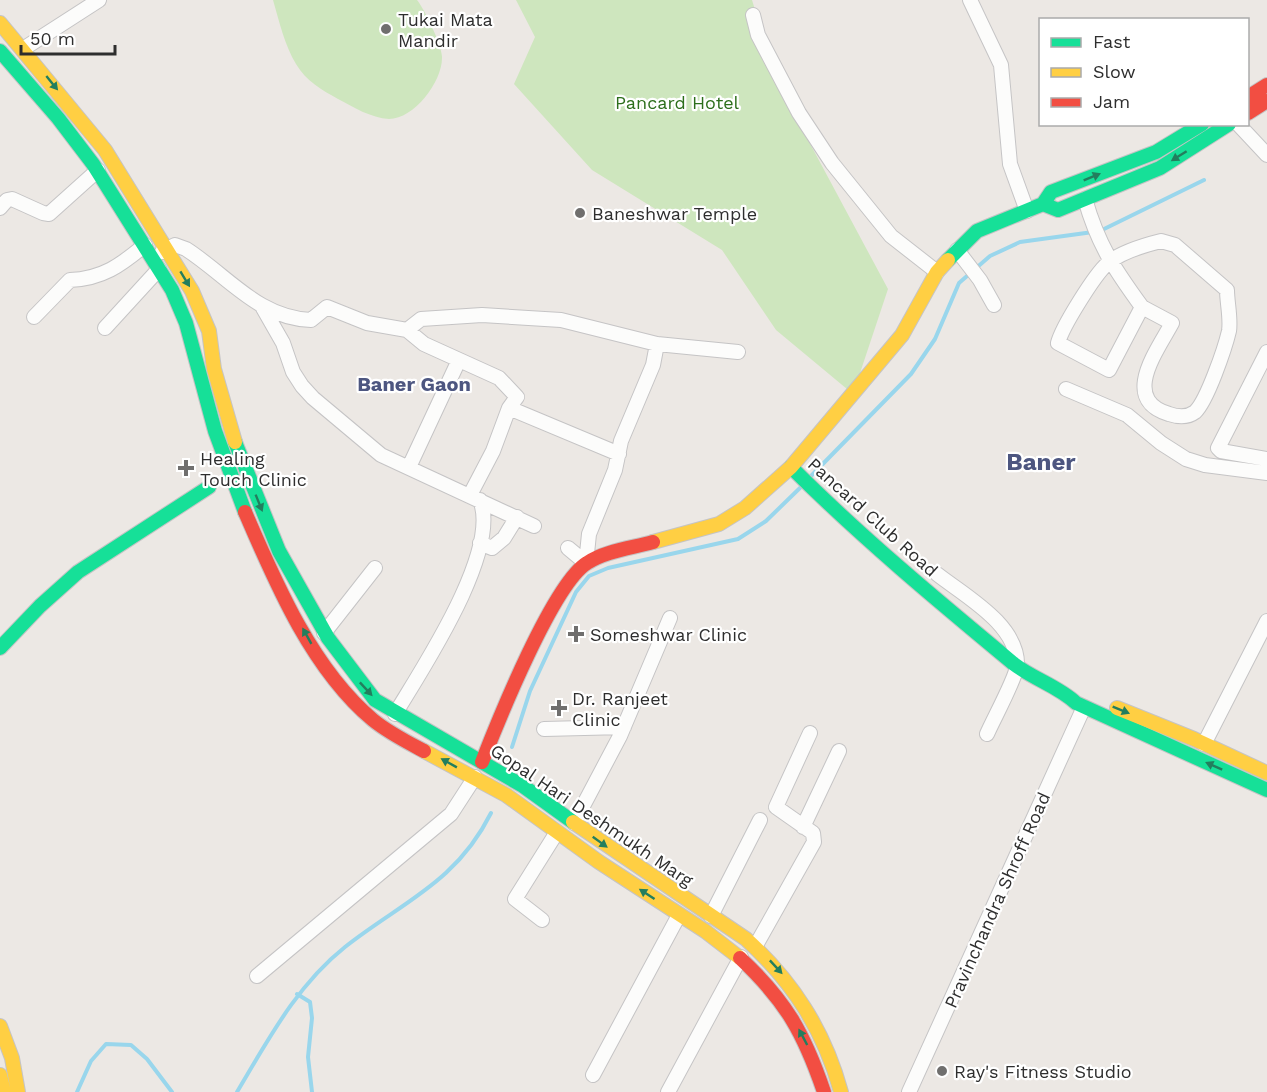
<svg xmlns="http://www.w3.org/2000/svg" width="1267" height="1092" font-family="'Work Sans',sans-serif">
  <style>
    .green { fill: #cee6be }
    .lines { fill: none; stroke-linecap: round; stroke-linejoin: round }
    .stream { stroke: #99d6ec; stroke-width: 4 }
    .street-casing { stroke: #c5c4c5; stroke-width: 16 }
    .fast-casing { stroke: #c5c4c5; stroke-width: 16 }
    .slow-casing { stroke: #c5c4c5; stroke-width: 16 }
    .jam-casing { stroke: #c5c4c5; stroke-width: 16 }
    .street { stroke: #fcfcfb; stroke-width: 14 }
    .fast { stroke: #16e098; stroke-width: 14 }
    .slow { stroke: #ffcf43; stroke-width: 14 }
    .jam { stroke: #f24e42; stroke-width: 14 }
    .oneway { fill: #237e5e }
    .poi-dot { fill: #706f6e; stroke: #fff; stroke-width: 2 }
    .labels { text-anchor: middle; dominant-baseline: central; stroke-width: 4.5; stroke-linejoin: round; paint-order: stroke }
    .poi-label { font-size: 18px; fill: #2e2e2e; stroke: #fff; text-anchor: start }
    .park-label { font-size: 18px; fill: #2c6e1b; stroke: #fff }
    .street-label { font-size: 18px; fill: #2e2e2e; stroke: #fff }
    .neighbourhood-label { font-size: 20px; font-weight: bold; fill: #4d5680; stroke: #fff }
    .district-label { font-size: 24px; font-weight: bold; fill: #4d5680; stroke: #fff }
  </style>
  <rect width="100%" height="100%" fill="#ece8e4"/>
  <path class="green" d="M 273,0 L 417,0 C 424,8 443,47 442,58 C 442,82 414,119 389,119 C 371,118 353,107 338,99 C 322,90 306,81 296,64 C 285,46 279,21 273,0 Z
    M 516,0 L 752,0 L 771,62 L 800,125 L 888,289 L 853,394 L 776,330 L 722,250 L 592,170 L 514,84 L 535,37 Z"/>
  <g class="lines">
    <path class="stream" d="M 1100,231 L 1204,180
      M 811,476 L 911,374 L 935,339 L 959,283 L 990,256 L 1020,242 L 1093,232
      M 512,747 L 530,691 L 576,592 L 589,576 L 608,568 L 738,539 L 766,521 L 802,486
      M 297,994 L 310,1002 L 312,1018 L 308,1057 L 312,1092
      M 77,1092 L 91,1061 L 106,1044 L 131,1045 L 147,1059 L 172,1092
      M 237,1092 C 268,1040 297,985 345,947 C 402,902 456,883 491,813"/>
    <defs>
      <path id="street" d="M 970,0 L 1001,65 L 1010,164 L 1027,211
        M 753,15 L 758,35 L 799,113 L 832,163 L 891,236 L 937,272
        M 23,49 L 99,0
        M 1238,124 L 1267,155
        M 1085,199 C 1098,245 1115,270 1142,307
        M 0,208 L 7,200 L 12,199 L 43,213 L 49,214 L 98,170
        M 1161,241 L 1175,245 L 1227,290 C 1227,302 1231,319 1229,331 C 1225,348 1207,401 1195,412 C 1187,418 1178,417 1169,414 C 1120,399 1157,351 1172,323 L 1142,307 L 1109,370 L 1058,343 C 1062,327 1095,274 1108,263 C 1121,252 1145,245 1161,241 Z
        M 957,250 L 980,280 L 994,305
        M 162,252 L 175,245 L 186,249 C 228,276 258,318 311,320 L 327,307 L 367,323 L 407,330 L 424,344 L 499,378 L 517,397 L 509,408 L 493,451 L 470,495
        M 263,308 L 283,343 L 293,372 L 302,386 L 313,398 L 381,455 L 534,526
        M 34,317 L 70,280 C 102,279 121,265 145,245
        M 105,328 L 159,269
        M 407,330 L 421,319 L 482,315 L 561,320 L 657,344 L 738,352
        M 1267,352 L 1218,448 L 1221,451 L 1267,459
        M 1066,389 L 1127,415 L 1161,443 L 1186,459 L 1205,465 L 1267,473
        M 509,408 L 619,454
        M 409,467 L 459,360
        M 480,543 L 492,548 L 504,538 L 517,517
        M 568,548 L 586,563
        M 586,563 L 589,534 L 615,470 L 621,441 L 653,365 L 657,344
        M 937,574 C 965,596 1019,625 1017,666 C 1016,678 993,720 987,734
        M 324,633 L 375,568
        M 395,714 C 422,669 501,551 480,500
        M 544,729 L 624,727
        M 1204,744 L 1267,621
        M 574,823 L 620,736 L 670,618
        M 803,827 L 839,751
        M 711,916 L 760,820
        M 542,920 L 515,899 L 557,832
        M 755,947 L 814,842 L 813,833 L 776,807 L 810,733
        M 257,976 L 451,814 L 475,777
        M 593,1075 L 679,915
        M 668,1092 L 741,957
        M 909,1092 L 1084,707"/>
      <path id="fast" d="M 0,51 L 58,118 L 93,164 L 172,290 L 186,323 L 215,431 L 245,512
        M 1043,204 L 1058,210 L 1160,168 L 1229,124
        M 948,260 L 977,231 L 1043,204 L 1051,192 L 1156,152 L 1202,124
        M 235,442 L 279,551 L 328,638 L 375,700 L 523,786 L 573,822
        M 791,467 C 861,537 938,601 1014,664 C 1033,679 1058,686 1076,703 L 1267,790
        M 0,648 L 40,606 L 78,572 L 209,487"/>
      <path id="slow" d="M 0,23 L 105,150 L 192,291 L 209,331 L 214,369 L 235,442
        M 653,542 L 719,524 L 745,508 L 791,467 L 902,335 L 937,272 L 948,260
        M 1117,708 L 1194,739 L 1267,773
        M 424,751 L 506,795 L 599,862 L 705,931 L 740,958
        M 573,822 L 746,939 C 793,982 824,1030 841,1092
        M 0,1026 L 12,1058 L 18,1092
        M 0,1075 L 4,1092"/>
      <path id="jam" d="M 1248,97 L 1267,85
        M 1248,113 L 1267,101
        M 245,512 C 276,584 312,669 373,720 C 389,733 407,742 424,751
        M 482,762 C 498,721 553,584 587,563 C 605,551 632,548 653,542
        M 740,958 C 786,1001 804,1033 824,1092"/>
    </defs>
    <use href="#street" class="street-casing"/>
    <use href="#fast" class="fast-casing"/>
    <use href="#slow" class="slow-casing"/>
    <use href="#jam" class="jam-casing"/>
    <use href="#street" class="street"/>
    <use href="#fast" class="fast"/>
    <use href="#slow" class="slow"/>
    <use href="#jam" class="jam"/>
  </g>
  <defs><path id="oneway-solid" d="M-6-.8H1V-3.2L6.5 0L1 3.2V.8H-6Z" transform="scale(1.5)"/></defs>
  <g class="oneway">
    <use href="#oneway-solid" transform="translate(52 83) rotate(51)"/>
    <use href="#oneway-solid" transform="translate(1179 156) rotate(148)"/>
    <use href="#oneway-solid" transform="translate(1092 177) rotate(-22)"/>
    <use href="#oneway-solid" transform="translate(185 279) rotate(59)"/>
    <use href="#oneway-solid" transform="translate(259 503) rotate(68)"/>
    <use href="#oneway-solid" transform="translate(307 636) rotate(-119)"/>
    <use href="#oneway-solid" transform="translate(366 689) rotate(47)"/>
    <use href="#oneway-solid" transform="translate(1121 710) rotate(22)"/>
    <use href="#oneway-solid" transform="translate(449 763) rotate(-151)"/>
    <use href="#oneway-solid" transform="translate(1214 766) rotate(-156)"/>
    <use href="#oneway-solid" transform="translate(600 842) rotate(36)"/>
    <use href="#oneway-solid" transform="translate(647 894) rotate(-147)"/>
    <use href="#oneway-solid" transform="translate(776 967) rotate(47)"/>
    <use href="#oneway-solid" transform="translate(803 1037) rotate(-118)"/>
  </g>
  <g class="poi-dot">
    <circle cx="386" cy="29" r="6"/>
    <circle cx="580" cy="213" r="6"/>
    <path d="M183 459h6v6h6v6h-6v6h-6v-6h-6v-6h6z"/>
    <path d="M573 625h6v6h6v6h-6v6h-6v-6h-6v-6h6z"/>
    <path d="M556 699h6v6h6v6h-6v6h-6v-6h-6v-6h6z"/>
    <circle cx="942" cy="1071" r="6"/>
  </g>
  <g class="labels">
    <g class="poi-label">
      <text x="398" y="19">Tukai Mata<tspan x="398" dy="21">Mandir</tspan></text>
      <text x="592" y="213">Baneshwar Temple</text>
      <text x="200" y="458">Healing<tspan x="200" dy="21">Touch Clinic</tspan></text>
      <text x="590" y="634">Someshwar Clinic</text>
      <text x="572" y="698">Dr. Ranjeet<tspan x="572" dy="21">Clinic</tspan></text>
      <text x="954" y="1071">Ray's Fitness Studio</text>
    </g>
    <g class="park-label">
      <text x="677" y="102">Pancard Hotel</text>
    </g>
    <g class="street-label">
      <text transform="translate(873 517) rotate(42)">Pancard Club Road</text>
      <text transform="translate(592 815) rotate(34)">Gopal Hari Deshmukh Marg</text>
      <text transform="translate(997 900) rotate(-66)">Pravinchandra Shroff Road</text>
    </g>
    <g class="neighbourhood-label">
      <text x="414" y="384">Baner Gaon</text>
    </g>
    <g class="district-label">
      <text x="1041" y="462">Baner</text>
    </g>
  </g>
  <rect x="1039" y="18" width="210" height="108" fill="#ffffff" stroke="#ababab" stroke-width="1.5"/>
  <rect x="1051" y="38" width="30" height="9" fill="#16e098" stroke="#ababab" stroke-width="1.5"/>
  <text x="1093" y="48" font-size="18" fill="#2e2e2e">Fast</text>
  <rect x="1051" y="68" width="30" height="9" fill="#ffcf43" stroke="#ababab" stroke-width="1.5"/>
  <text x="1093" y="78" font-size="18" fill="#2e2e2e">Slow</text>
  <rect x="1051" y="98" width="30" height="9" fill="#f24e42" stroke="#ababab" stroke-width="1.5"/>
  <text x="1093" y="108" font-size="18" fill="#2e2e2e">Jam</text>
  <path d="M21 45v9h94v-9" fill="none" stroke="#2e2e2e" stroke-width="3"/>
  <text x="30" y="45" font-size="18" fill="#2e2e2e" stroke="#ffffff" stroke-width="4.5" paint-order="stroke">50 m</text>
</svg>
